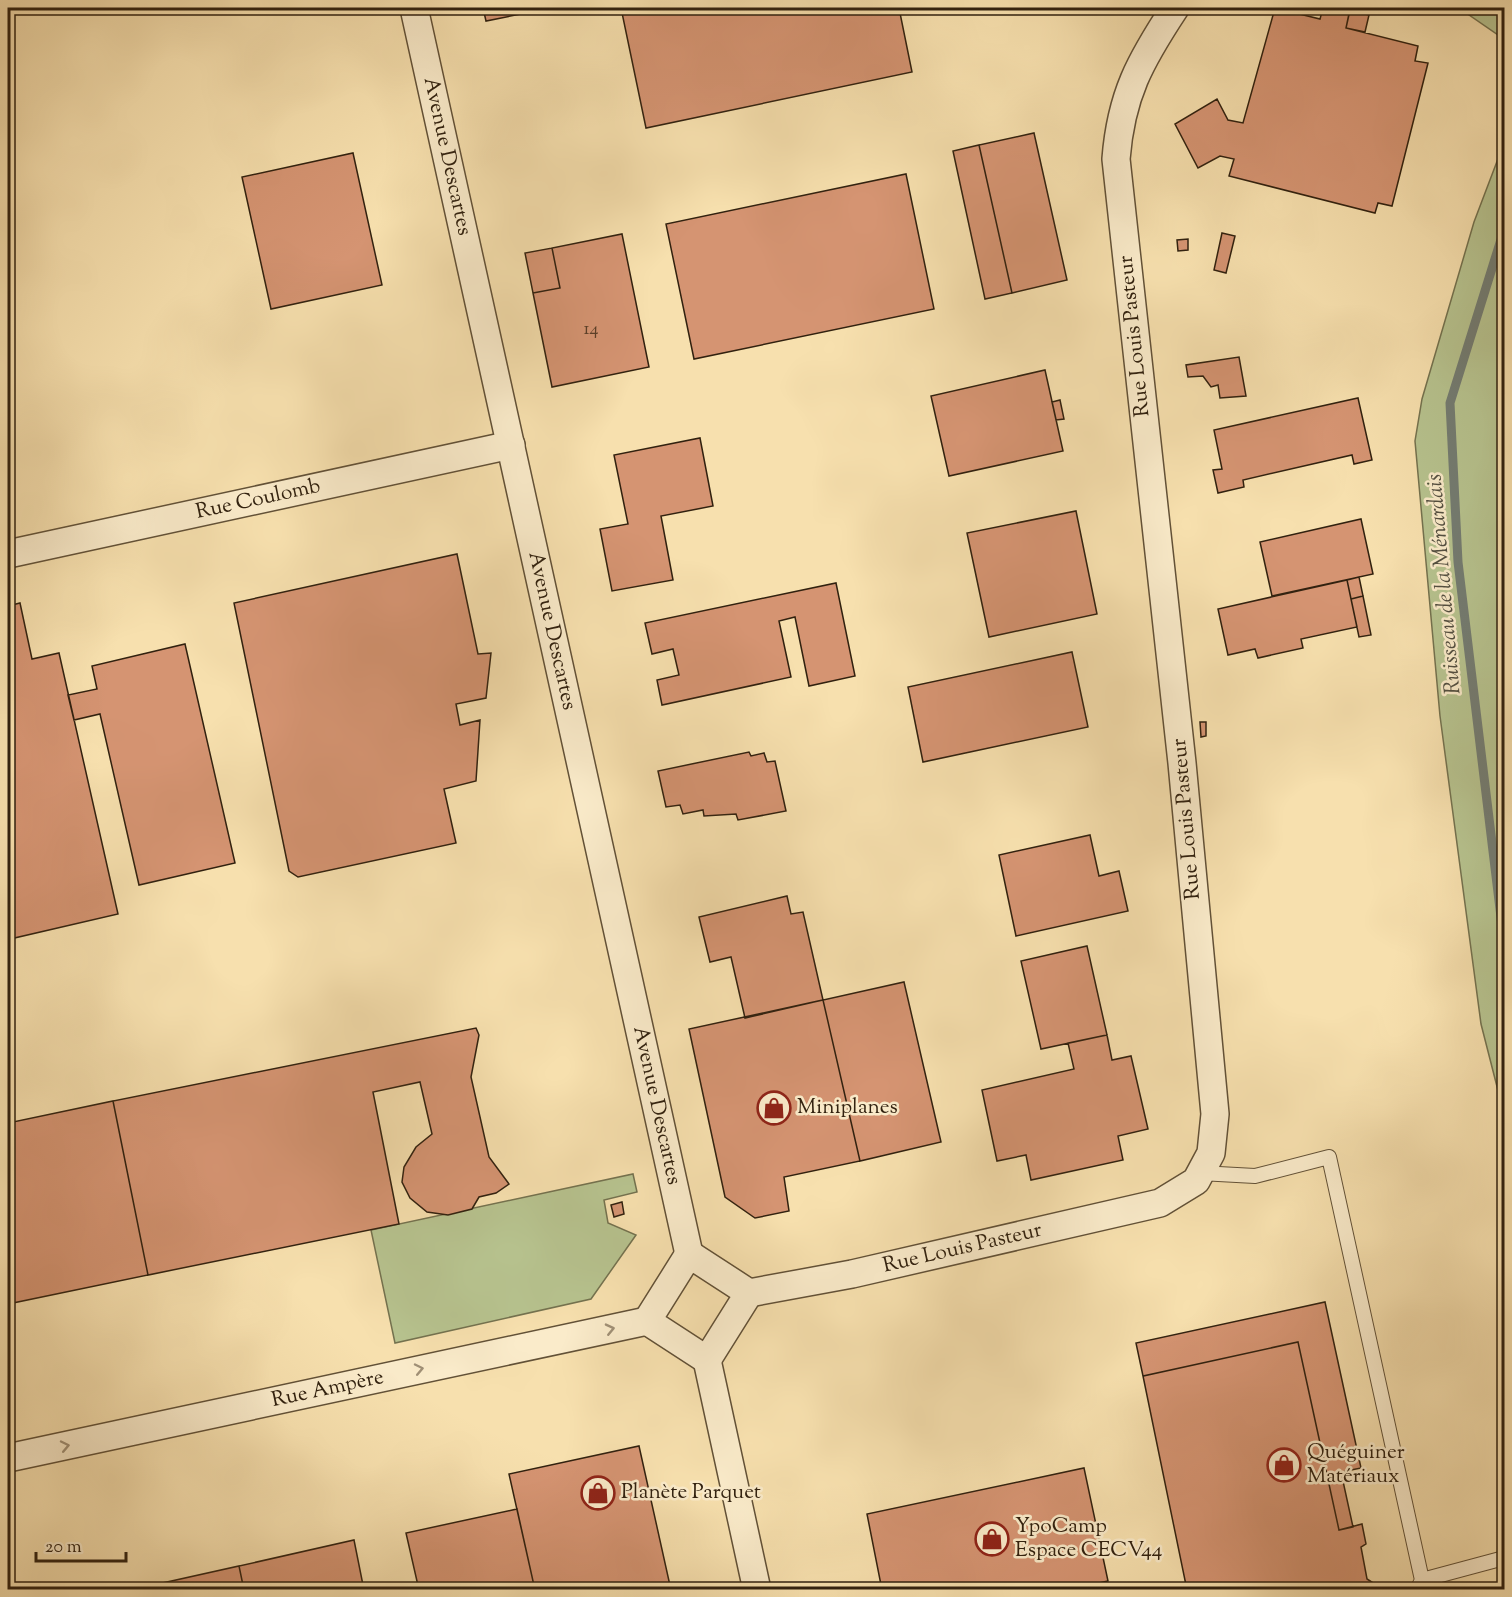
<svg xmlns="http://www.w3.org/2000/svg" width="1512" height="1597" font-family="'Sorts Mill Goudy',serif">
  <style>
    .green { fill: #b7c38f; stroke: #74724f; stroke-width: 1.5 }
    .lines { fill: none; stroke-linecap: round; stroke-linejoin: round }
    .stream { stroke: #747d73; stroke-width: 9 }
    .building { fill: #d59472; stroke: #31210f; stroke-width: 1.5 }
    .service-casing { stroke: #625137; stroke-width: 16 }
    .minor-casing { stroke: #625137; stroke-width: 30 }
    .service { stroke: #faebca; stroke-width: 14 }
    .minor { stroke: #faebca; stroke-width: 27 }
    .oneway { stroke: #a09076 }
    .labels { text-anchor: middle; dominant-baseline: central; stroke-width: 5; stroke-linejoin: round; paint-order: stroke }
    .number-label { font-size: 18px; fill: #5a3e28 }
    .street-label { font-size: 21px; fill: #31210f; stroke: #faebca }
    .poi-label { font-size: 21px; fill: #31210f; stroke: #faebca; text-anchor: start }
    .water-label { font-size: 22px; font-style: italic; fill: #534f41; stroke: #faebca }
  </style>
  <rect width="100%" height="100%" fill="#f7e0ae"/>
  <filter id="stains"><feTurbulence type="fractalNoise" baseFrequency=".00333" numOctaves="4"/><feColorMatrix values="0 0 0 0 .2 0 0 0 0 .09 0 0 0 0 .02 0 0 0 .5 -.17"/></filter>
  <radialGradient id="worn" r=".72"><stop offset=".6" stop-color="#630" stop-opacity="0"/><stop offset="1" stop-color="#630" stop-opacity=".3"/></radialGradient>
  <path class="green" d="M 1459,8 L 1504,8 L 1504,39 Z
    M 1504,143 L 1504,1114 L 1481,1024 L 1440,716 L 1415,441 L 1422,399 L 1474,222 Z
    M 633,1174 L 637,1192 L 604,1200 L 608,1223 L 636,1235 L 591,1299 L 395,1343 L 371,1230 Z"/>
  <g class="lines">
    <path class="stream" d="M 1504,230 L 1450,403 L 1458,562 L 1504,942"/>
  </g>
  <path class="building" d="M 483,8 L 551,8 L 486,21 Z
    M 621,8 L 899,8 L 912,72 L 646,128 Z
    M 1275,8 L 1320,19 L 1323,8 L 1350,9 L 1346,28 L 1418,46 L 1415,61 L 1428,63 L 1392,206 L 1378,203 L 1375,213 L 1229,176 L 1234,159 L 1220,156 L 1198,168 L 1175,124 L 1217,99 L 1228,120 L 1243,123 Z
    M 1350,10 L 1369,15 L 1365,32 L 1346,28 Z
    M 1034,133 L 1067,280 L 1012,293 L 979,145 Z
    M 979,145 L 1012,293 L 985,299 L 953,151 Z
    M 353,153 L 382,285 L 271,309 L 242,177 Z
    M 906,174 L 934,309 L 694,359 L 666,224 Z
    M 1222,233 L 1235,236 L 1226,273 L 1214,270 Z
    M 622,234 L 649,367 L 552,387 L 533,293 L 560,288 L 552,248 Z
    M 1188,239 L 1188,250 L 1178,251 L 1177,240 Z
    M 552,248 L 560,288 L 533,293 L 525,253 Z
    M 1239,357 L 1246,396 L 1220,398 L 1218,385 L 1211,387 L 1203,376 L 1188,377 L 1186,365 Z
    M 1045,370 L 1063,451 L 949,476 L 931,396 Z
    M 1358,398 L 1372,460 L 1354,464 L 1352,455 L 1243,480 L 1244,487 L 1218,493 L 1213,470 L 1222,469 L 1214,430 Z
    M 1060,400 L 1064,419 L 1056,420 L 1052,402 Z
    M 700,438 L 713,506 L 661,516 L 673,580 L 612,591 L 600,529 L 628,524 L 614,455 Z
    M 1076,511 L 1097,614 L 989,637 L 967,533 Z
    M 1361,519 L 1373,574 L 1272,596 L 1260,542 Z
    M 457,554 L 478,654 L 491,653 L 486,698 L 456,704 L 460,725 L 480,720 L 476,781 L 444,789 L 456,843 L 298,877 L 289,871 L 234,603 Z
    M 1359,577 L 1363,596 L 1351,599 L 1347,580 Z
    M 1347,580 L 1357,627 L 1301,639 L 1303,648 L 1258,658 L 1255,649 L 1228,655 L 1218,609 Z
    M 836,583 L 855,676 L 809,686 L 795,617 L 779,621 L 791,677 L 662,705 L 657,680 L 679,675 L 673,649 L 652,654 L 645,623 Z
    M 1363,596 L 1371,635 L 1359,637 L 1351,599 Z
    M 20,603 L 32,659 L 59,653 L 118,914 L 10,939 L 8,928 L 8,606 Z
    M 185,644 L 235,863 L 139,885 L 100,714 L 74,720 L 68,695 L 97,689 L 92,666 Z
    M 1072,652 L 1088,727 L 923,762 L 908,687 Z
    M 1200,722 L 1206,722 L 1206,736 L 1201,737 Z
    M 749,752 L 751,756 L 764,753 L 767,762 L 775,761 L 786,811 L 738,820 L 736,814 L 704,816 L 703,810 L 683,814 L 680,805 L 666,807 L 658,771 Z
    M 1090,835 L 1099,876 L 1119,871 L 1128,911 L 1016,936 L 999,855 Z
    M 787,896 L 791,914 L 803,912 L 823,1000 L 745,1018 L 731,957 L 710,962 L 699,917 Z
    M 1087,946 L 1107,1035 L 1041,1049 L 1021,961 Z
    M 904,982 L 941,1142 L 860,1161 L 823,1000 Z
    M 823,1000 L 860,1161 L 784,1177 L 789,1211 L 755,1218 L 725,1197 L 689,1029 Z
    M 476,1028 L 479,1035 L 471,1077 L 489,1157 L 509,1184 L 496,1193 L 479,1197 L 472,1209 L 448,1215 L 427,1212 L 410,1198 L 402,1182 L 404,1167 L 416,1147 L 432,1134 L 420,1082 L 373,1092 L 399,1224 L 148,1275 L 113,1101 Z
    M 1107,1035 L 1112,1060 L 1131,1056 L 1148,1129 L 1118,1136 L 1123,1160 L 1031,1180 L 1026,1155 L 997,1161 L 982,1090 L 1074,1069 L 1068,1043 Z
    M 113,1101 L 148,1275 L 8,1304 L 8,1123 Z
    M 622,1202 L 624,1214 L 614,1217 L 611,1205 Z
    M 1325,1302 L 1361,1468 L 1327,1475 L 1298,1342 L 1143,1376 L 1136,1343 Z
    M 1298,1342 L 1339,1530 L 1362,1524 L 1366,1544 L 1361,1547 L 1367,1579 L 1384,1590 L 1187,1590 L 1143,1376 Z
    M 639,1446 L 671,1590 L 535,1590 L 509,1474 Z
    M 1084,1468 L 1108,1581 L 1065,1590 L 882,1590 L 867,1514 Z
    M 1341,1472 L 1353,1527 L 1339,1530 L 1327,1475 Z
    M 517,1509 L 535,1590 L 419,1590 L 406,1533 Z
    M 354,1540 L 364,1590 L 244,1590 L 239,1566 Z
    M 239,1566 L 244,1590 L 131,1590 Z"/>
  <g class="lines">
    <defs>
      <path id="service" d="M 1200,1173 L 1255,1176 L 1329,1157 L 1422,1580 L 1417,1590
        M 1422,1580 L 1504,1558"/>
      <g id="minor">
        <path id="s1" d="M 414,8 L 689,1254"/>
        <path id="s2" d="M 8,554 L 511,445"/>
        <path d="M 689,1254 L 749,1293 L 707,1360 L 647,1321 Z"/>
        <path id="s3" d="M 749,1293 L 852,1274 L 1160,1203 L 1196,1181 L 1211,1153 L 1215,1114 L 1182,763 L 1116,159 C 1121,95 1140,61 1175,8"/>
        <path d="M 707,1360 L 757,1590"/>
        <path id="s4" d="M 8,1458 L 647,1321"/>
      </g>
    </defs>
    <use href="#service" class="service-casing"/>
    <use href="#minor" class="minor-casing"/>
    <use href="#service" class="service"/>
    <use href="#minor" class="minor"/>
  </g>
  <defs><path id="oneway-chevron" d="M-2-3.5L2.5 0L-2 3.5" fill="none" stroke-width="1.6" stroke-linecap="round" stroke-linejoin="round" transform="scale(1.5)"/></defs>
  <g class="oneway">
    <use href="#oneway-chevron" transform="translate(610 1329) rotate(-13)"/>
    <use href="#oneway-chevron" transform="translate(419 1369) rotate(-12)"/>
    <use href="#oneway-chevron" transform="translate(65 1446) rotate(-12)"/>
  </g>
  <defs>
    <symbol id="shop-ring" viewBox="-11 -11 22 22"><circle r="9.5" fill="#faebca" stroke="#8f2418" stroke-width="1.5"/><path d="M-5-2.5h2.3a2.7 3.5 0 0 1 5.4 0H5L5.5 6h-11ZM-1.5-2.5h3a1.5 2.3 0 0 0-3 0Z" fill="#8f2418"/></symbol>
  </defs>
  <g fill-rule="evenodd">
    <use href="#shop-ring" x="755" y="1089" width="38" height="38"/>
    <use href="#shop-ring" x="1265" y="1446" width="38" height="38"/>
    <use href="#shop-ring" x="579" y="1474" width="38" height="38"/>
    <use href="#shop-ring" x="973" y="1520" width="38" height="38"/>
  </g>
  <g class="labels">
    <g class="number-label">
      <text x="591" y="330">14</text>
    </g>
    <g class="street-label">
      <text stroke="none"><textPath href="#s1" startOffset="152">Avenue Descartes</textPath></text>
      <text transform="translate(1135 336) rotate(-96)">Rue Louis Pasteur</text>
      <text stroke="none"><textPath href="#s2" startOffset="256">Rue Coulomb</textPath></text>
      <text stroke="none"><textPath href="#s1" startOffset="638">Avenue Descartes</textPath></text>
      <text transform="translate(1187 819) rotate(-95)">Rue Louis Pasteur</text>
      <text stroke="none"><textPath href="#s1" startOffset="1124">Avenue Descartes</textPath></text>
      <text stroke="none"><textPath href="#s3" startOffset="218">Rue Louis Pasteur</textPath></text>
      <text stroke="none"><textPath href="#s4" startOffset="327">Rue Ampère</textPath></text>
    </g>
    <g class="poi-label">
      <text x="797" y="1108">Miniplanes</text>
      <text x="1307" y="1453">Quéguiner<tspan x="1307" dy="24">Matériaux</tspan></text>
      <text x="621" y="1493">Planète Parquet</text>
      <text x="1015" y="1527">YpoCamp<tspan x="1015" dy="24">Espace CECV44</tspan></text>
    </g>
    <g class="water-label">
      <text transform="translate(1445 584) rotate(-95)">Ruisseau de la Ménardais</text>
    </g>
  </g>
  <rect width="1512" height="1597" fill="none" stroke="#f7e0ae" stroke-width="30"/>
  <rect x="9" y="9" width="1494" height="1579" fill="none" stroke="#31210f" stroke-width="3"/>
  <rect x="15" y="15" width="1482" height="1567" fill="none" stroke="#31210f" stroke-width="1.5"/>
  <path d="M36 1552v9h90v-9" fill="none" stroke="#31210f" stroke-width="3"/>
  <text x="45" y="1552" font-size="18" fill="#31210f" stroke="#faebca" stroke-width="4.5" paint-order="stroke">20 m</text>
  <rect width="100%" height="100%" filter="url(#stains)"/>
  <rect width="100%" height="100%" fill="url(#worn)"/>
</svg>
